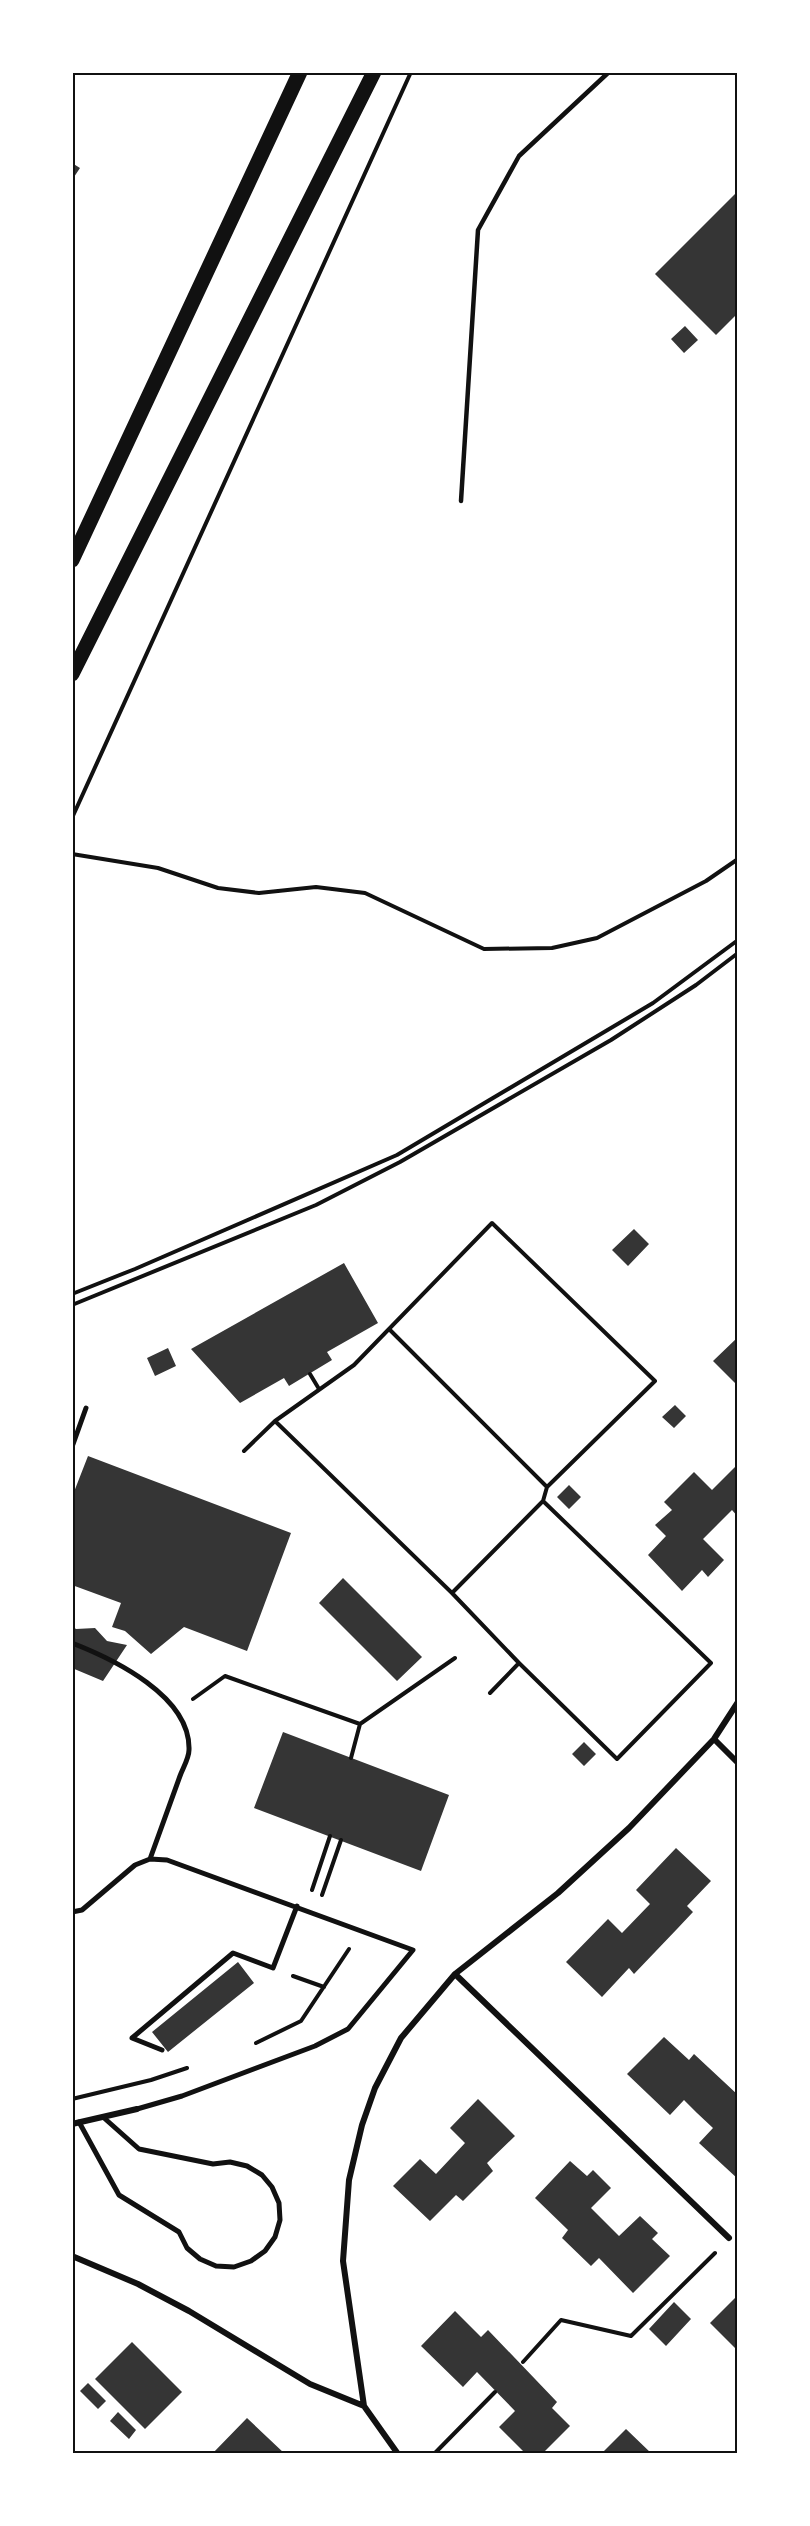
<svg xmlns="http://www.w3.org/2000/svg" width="810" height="2526" font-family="Figtree,sans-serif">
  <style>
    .building { fill: #353535 }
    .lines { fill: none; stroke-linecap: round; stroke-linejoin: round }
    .path { stroke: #111; stroke-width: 4 }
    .service { stroke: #111; stroke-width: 4.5 }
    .pedestrian { stroke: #111; stroke-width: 5 }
    .minor { stroke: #111; stroke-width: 6 }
    .primary { stroke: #111; stroke-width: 15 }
    .neatline { fill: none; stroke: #111; stroke-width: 2 }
  </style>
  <rect width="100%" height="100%" fill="#fff"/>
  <path class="building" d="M 72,163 L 80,168 L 72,180 Z
    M 738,191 L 738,313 L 716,335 L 655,274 Z
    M 685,326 L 698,340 L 684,353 L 671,339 Z
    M 634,1229 L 649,1244 L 628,1266 L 612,1250 Z
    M 344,1263 L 378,1323 L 327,1352 L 332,1360 L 289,1386 L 284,1378 L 240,1403 L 191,1349 Z
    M 738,1337 L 738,1386 L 713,1361 Z
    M 168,1348 L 176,1366 L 155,1376 L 147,1358 Z
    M 675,1405 L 686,1416 L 674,1428 L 662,1417 Z
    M 88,1456 L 291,1533 L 247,1651 L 184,1627 L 151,1654 L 125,1631 L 112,1627 L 121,1603 L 72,1585 L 72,1497 Z
    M 738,1464 L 738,1517 L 732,1510 L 703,1539 L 724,1560 L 708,1577 L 702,1570 L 682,1591 L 648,1555 L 666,1536 L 655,1525 L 672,1510 L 664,1502 L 694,1472 L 712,1490 Z
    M 569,1485 L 581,1497 L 569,1509 L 557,1497 Z
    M 343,1578 L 422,1657 L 397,1681 L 319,1603 Z
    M 72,1626 L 76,1629 L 95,1628 L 107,1641 L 127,1645 L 103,1681 L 72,1668 Z
    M 283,1732 L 449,1795 L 421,1871 L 254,1808 Z
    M 584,1742 L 596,1754 L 584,1766 L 572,1754 Z
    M 676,1848 L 711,1881 L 687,1906 L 693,1912 L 677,1929 L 634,1974 L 629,1968 L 602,1997 L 566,1962 L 608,1919 L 622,1933 L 650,1904 L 636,1890 Z
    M 238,1962 L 254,1983 L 168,2052 L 152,2032 Z
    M 664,2037 L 689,2060 L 694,2054 L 738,2095 L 738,2179 L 699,2143 L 713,2128 L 697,2113 L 684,2100 L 670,2115 L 627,2074 Z
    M 478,2099 L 515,2136 L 487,2163 L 493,2171 L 463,2201 L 456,2195 L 430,2221 L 393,2186 L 420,2159 L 436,2174 L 465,2143 L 450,2128 Z
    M 570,2161 L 587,2176 L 593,2170 L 611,2188 L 591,2208 L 619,2236 L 640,2216 L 658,2233 L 652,2239 L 670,2256 L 633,2293 L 599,2258 L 591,2266 L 562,2238 L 568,2230 L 535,2198 Z
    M 738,2295 L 738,2351 L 710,2323 Z
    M 674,2302 L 691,2319 L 666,2346 L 649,2329 Z
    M 455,2311 L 481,2337 L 488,2330 L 557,2402 L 552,2408 L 570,2426 L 542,2454 L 526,2454 L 499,2427 L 515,2411 L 477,2372 L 463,2387 L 421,2346 Z
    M 132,2342 L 182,2392 L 145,2429 L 95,2379 Z
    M 88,2383 L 106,2401 L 98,2409 L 80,2391 Z
    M 118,2412 L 136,2430 L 129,2439 L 110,2421 Z
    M 247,2418 L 285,2454 L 212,2454 Z
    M 626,2429 L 652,2454 L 601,2454 Z"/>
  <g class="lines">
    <path class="path" d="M 72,818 L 411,72
      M 72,854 L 158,868 L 218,888 L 259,893 L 316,887 L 365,893 L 484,949 L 552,948 L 597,938 L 706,881 L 738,859
      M 72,1294 L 135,1269 L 397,1155 L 653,1003 L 738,940
      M 72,1305 L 316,1205 L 400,1162 L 611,1040 L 696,985 L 738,953
      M 389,1329 L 547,1487
      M 310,1374 L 319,1389
      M 244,1451 L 275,1421 L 354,1365 L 492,1223 L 655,1381 L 547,1487 L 543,1501 L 452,1593 L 275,1421
      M 452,1593 L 519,1663 L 490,1693
      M 519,1663 L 617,1759 L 711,1663 L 543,1501
      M 193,1699 L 225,1676 L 360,1724 L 455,1658
      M 351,1758 L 360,1724
      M 312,1890 L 330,1836
      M 322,1895 L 341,1840
      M 293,1976 L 324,1987
      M 256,2043 L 301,2021 L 349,1949
      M 72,2099 L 151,2080 L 187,2068
      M 523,2362 L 561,2320 L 631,2336 L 715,2253
      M 434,2454 L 495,2392"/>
    <path class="service" d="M 461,501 L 478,230 L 519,156 L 609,72"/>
    <path class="pedestrian" d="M 72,1447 L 86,1408
      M 72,1643 C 113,1659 191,1696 189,1750 C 189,1758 183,1768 180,1776 C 170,1803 160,1831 150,1859
      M 72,1912 L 82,1910 L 135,1865 L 150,1859 L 167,1860 L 413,1950 L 348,2029 L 315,2046 L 182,2096 L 137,2109
      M 162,2050 L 132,2038 L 233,1953 L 273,1968 L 297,1906
      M 79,2122 L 119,2195 L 179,2232 L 187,2248 L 200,2259 L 216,2266 L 234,2267 L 251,2261 L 265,2251 L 275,2237 L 280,2220 L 279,2203 L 272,2187 L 262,2175 L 247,2166 L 230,2162 L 213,2164 L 139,2149 L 103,2117"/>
    <path class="minor" d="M 714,1739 L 738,1763
      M 455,1974 L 729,2238
      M 72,2124 L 137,2109
      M 72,2256 L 138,2284 L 189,2311 L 310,2384 L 364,2406 L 398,2454
      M 364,2406 L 343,2261 L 349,2180 L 362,2125 L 375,2088 L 401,2038 L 455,1974 L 558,1893 L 629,1828 L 714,1739 L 738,1702"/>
    <path class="primary" d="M 72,560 L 300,72
      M 72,674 L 374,72"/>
  </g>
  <rect width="810" height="2526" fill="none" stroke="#ffffff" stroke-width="147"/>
  <rect x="74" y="74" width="662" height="2378" class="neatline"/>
</svg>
